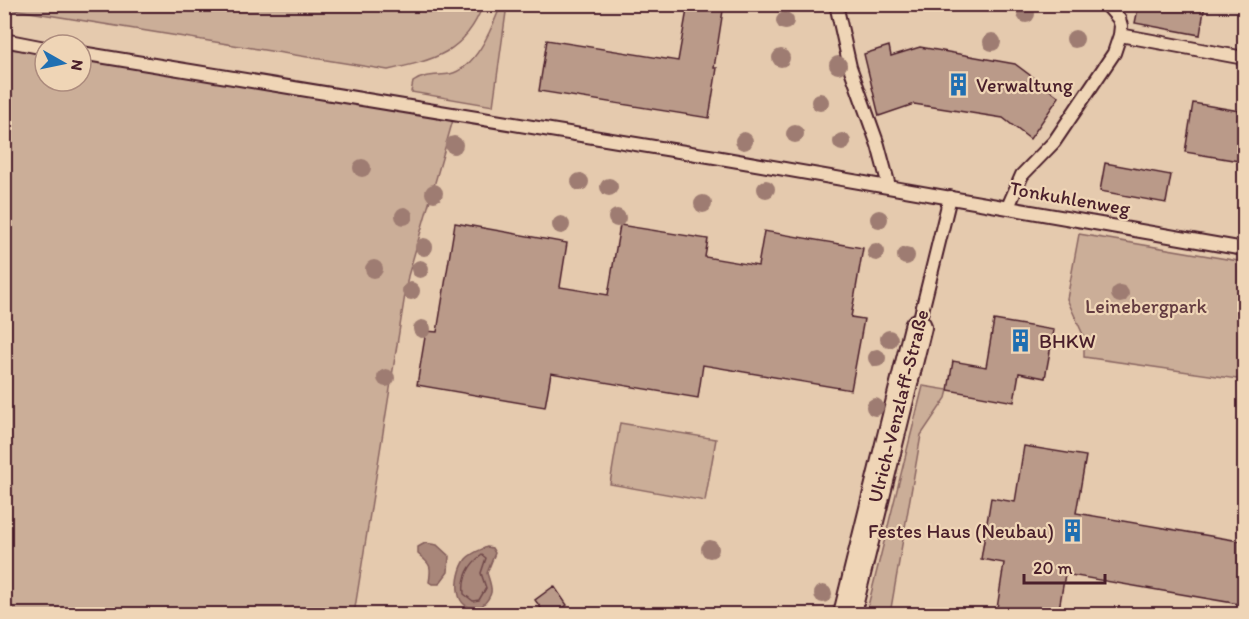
<svg xmlns="http://www.w3.org/2000/svg" width="1249" height="619" font-family="Itim,sans-serif">
  <style>
    .green { fill: #cbae98; stroke: #8a6662; stroke-width: 1.5 }
    .water { fill: #a88679; stroke: #825d5a; stroke-width: 1.5 }
    .lines { fill: none; stroke-linecap: round; stroke-linejoin: round }
    .shore { stroke: #70484a; stroke-width: 1.5 }
    .building { fill: #ba9a89; stroke: #4a1f2b; stroke-width: 1.5 }
    .service-casing { stroke: #4a1f2b; stroke-width: 16 }
    .minor-casing { stroke: #4a1f2b; stroke-width: 30 }
    .service { stroke: #efd5b6; stroke-width: 12 }
    .minor { stroke: #efd5b6; stroke-width: 26 }
    .tree { fill: #9e7c72 }
    .labels { text-anchor: middle; dominant-baseline: central; stroke-width: 4.5; stroke-linejoin: round; paint-order: stroke }
    .poi-label { font-size: 20px; fill: #4a1f2b; stroke: #efd5b6; text-anchor: start }
    .street-label { font-size: 20px; fill: #4a1f2b; stroke: #efd5b6 }
    .park-label { font-size: 20px; fill: #643c41; stroke: #efd5b6 }
  </style>
  <rect width="100%" height="100%" fill="#e5caae"/>
  <filter id="ink" filterUnits="userSpaceOnUse"><feTurbulence type="fractalNoise" baseFrequency=".0167" numOctaves="2"/><feDisplacementMap in="SourceGraphic" scale="12" xChannelSelector="R" yChannelSelector="G"/><feConvolveMatrix kernelMatrix="1 2 1 2 8 2 1 2 1" color-interpolation-filters="sRGB"/></filter>
  <g filter="url(#ink)">
    <path class="green" d="M 4,5 L 5,4 L 483,5 C 465,53 434,60 388,70 L 5,8 Z
      M 501,5 L 507,5 L 493,106 L 411,92 L 413,82 C 424,74 437,76 450,74 C 477,68 492,27 501,5 Z
      M 10,49 L 45,54 L 45,81 L 81,81 L 81,60 L 453,120 L 408,276 L 354,614 L 5,614 L 4,52 Z
      M 1079,234 L 1244,262 L 1244,380 L 1084,357 L 1084,337 L 1067,299 Z
      M 923,386 L 948,390 L 946,398 L 921,435 L 890,614 L 866,614 Z
      M 620,423 L 716,439 L 705,501 L 610,484 Z"/>
    <path class="water" d="M 425,543 L 437,545 L 449,556 L 448,572 L 439,584 L 432,584 L 429,582 C 432,565 430,564 418,554 L 418,547 Z
      M 487,547 L 492,548 L 495,553 L 487,573 C 492,589 495,593 482,606 C 452,616 454,575 466,559 C 471,553 480,550 487,547 Z"/>
    <g class="lines">
      <path class="shore" d="M 482,555 L 486,558 L 481,573 L 486,588 L 479,600 L 473,601 L 464,594 C 462,578 469,564 482,555 Z"/>
    </g>
    <path class="building" d="M 688,4 L 724,4 L 714,68 L 717,68 L 709,118 L 539,91 L 547,40 L 678,61 Z
      M 1139,4 L 1205,4 L 1200,35 L 1135,23 Z
      M 889,46 L 891,56 L 920,47 L 1015,64 L 1059,97 L 1030,139 L 1003,118 L 914,104 L 879,116 L 864,54 Z
      M 1193,103 L 1245,112 L 1245,162 L 1185,152 Z
      M 1105,163 L 1171,175 L 1166,203 L 1100,191 Z
      M 455,223 L 567,243 L 560,287 L 608,295 L 620,225 L 708,239 L 705,257 L 758,266 L 764,231 L 863,248 L 851,317 L 864,319 L 851,390 L 703,365 L 698,398 L 551,373 L 545,407 L 417,385 L 426,331 L 437,332 Z
      M 994,320 L 1054,330 L 1045,378 L 1019,373 L 1014,402 L 948,390 L 953,361 L 986,367 Z
      M 1024,446 L 1086,456 L 1076,513 L 1245,542 L 1245,605 L 1065,574 L 1058,615 L 996,615 L 1004,563 L 981,559 L 991,498 L 1015,502 Z
      M 554,586 L 567,605 L 554,615 L 546,615 L 535,600 Z"/>
    <g class="lines">
      <defs>
        <path id="service" d="M 836,4 L 850,67 L 878,145 L 889,186
          M 1120,35 L 1244,58
          M 4,40 L 45,48
          M 81,53 L 715,157 L 1244,249
          M 1008,207 L 1022,175 L 1054,142 L 1114,53 L 1120,35 L 1121,26 L 1119,19 L 1106,4
          M 918,327 L 950,197"/>
        <path id="minor" d="M 847,614 L 918,327"/>
      </defs>
      <use href="#service" class="service-casing"/>
      <use href="#minor" class="minor-casing"/>
      <use href="#service" class="service"/>
      <use href="#minor" class="minor"/>
    </g>
    <g class="tree">
      <circle cx="1026" cy="14" r="9"/>
      <circle cx="785" cy="21" r="9"/>
      <circle cx="1075" cy="39" r="9"/>
      <circle cx="992" cy="42" r="9"/>
      <circle cx="781" cy="58" r="9"/>
      <circle cx="838" cy="65" r="9"/>
      <circle cx="820" cy="102" r="9"/>
      <circle cx="795" cy="134" r="9"/>
      <circle cx="744" cy="141" r="9"/>
      <circle cx="842" cy="142" r="9"/>
      <circle cx="454" cy="145" r="9"/>
      <circle cx="362" cy="168" r="9"/>
      <circle cx="580" cy="182" r="9"/>
      <circle cx="609" cy="187" r="9"/>
      <circle cx="766" cy="189" r="9"/>
      <circle cx="434" cy="193" r="9"/>
      <circle cx="703" cy="204" r="9"/>
      <circle cx="404" cy="216" r="9"/>
      <circle cx="617" cy="218" r="9"/>
      <circle cx="879" cy="219" r="9"/>
      <circle cx="561" cy="225" r="9"/>
      <circle cx="424" cy="247" r="9"/>
      <circle cx="876" cy="252" r="9"/>
      <circle cx="906" cy="256" r="9"/>
      <circle cx="374" cy="269" r="9"/>
      <circle cx="420" cy="269" r="9"/>
      <circle cx="411" cy="291" r="9"/>
      <circle cx="1120" cy="294" r="9"/>
      <circle cx="422" cy="329" r="9"/>
      <circle cx="889" cy="339" r="9"/>
      <circle cx="877" cy="358" r="9"/>
      <circle cx="386" cy="378" r="9"/>
      <circle cx="875" cy="407" r="9"/>
      <circle cx="710" cy="549" r="9"/>
      <circle cx="823" cy="594" r="9"/>
    </g>
  </g>
  <defs>
    <symbol id="building-bare" viewBox="-9 -9 18 18"><path d="M-4-6H4V6H1V3H-1V6H-4ZM-2.5-4.3h1.7v1.8h-1.7ZM.8-4.3h1.7v1.8H.8ZM-2.5-1h1.7V.8h-1.7ZM.8-1h1.7V.8H.8Z" fill="#1f6fb2" stroke="#efd5b6" stroke-width="2.5" paint-order="stroke"/></symbol>
  </defs>
  <g fill-rule="evenodd">
    <use href="#building-bare" x="942" y="68" width="33" height="33"/>
    <use href="#building-bare" x="1004" y="324" width="33" height="33"/>
    <use href="#building-bare" x="1056" y="514" width="33" height="33"/>
  </g>
  <g class="labels">
    <g class="poi-label">
      <text x="976" y="85">Verwaltung</text>
      <text x="1039" y="341">BHKW</text>
      <text x="1054" y="531" text-anchor="end">Festes Haus (Neubau)</text>
    </g>
    <g class="street-label">
      <text transform="translate(1070 198) rotate(10)">Tonkuhlenweg</text>
      <text transform="translate(898 406) rotate(-76)">Ulrich-Venzlaff-Straße</text>
    </g>
    <g class="park-label">
      <text x="1146" y="306">Leinebergpark</text>
    </g>
  </g>
  <rect width="1249" height="619" fill="none" stroke="#efd5b6" stroke-width="24"/>
  <rect x="12" y="12" width="1225" height="595" fill="none" stroke="#4a1f2b" stroke-width="2" filter="url(#ink)"/>
  <g transform="translate(63 63) rotate(99)"><circle r="28" fill="#efd5b6" stroke="#ad8c7e" stroke-width="1.5"/>
  <path d="M0-4.5L10 22L0 15L-10 22Z" fill="#1f6fb2"/>
  <text y="-9" font-size="16" font-weight="bold" text-anchor="middle" fill="#4a1f2b">N</text>
  </g>
  <path d="M1024 574v9h81v-9" fill="none" stroke="#4a1f2b" stroke-width="3"/>
  <text x="1033" y="574" font-size="18" fill="#4a1f2b" stroke="#efd5b6" stroke-width="4.5" paint-order="stroke">20 m</text>
</svg>
